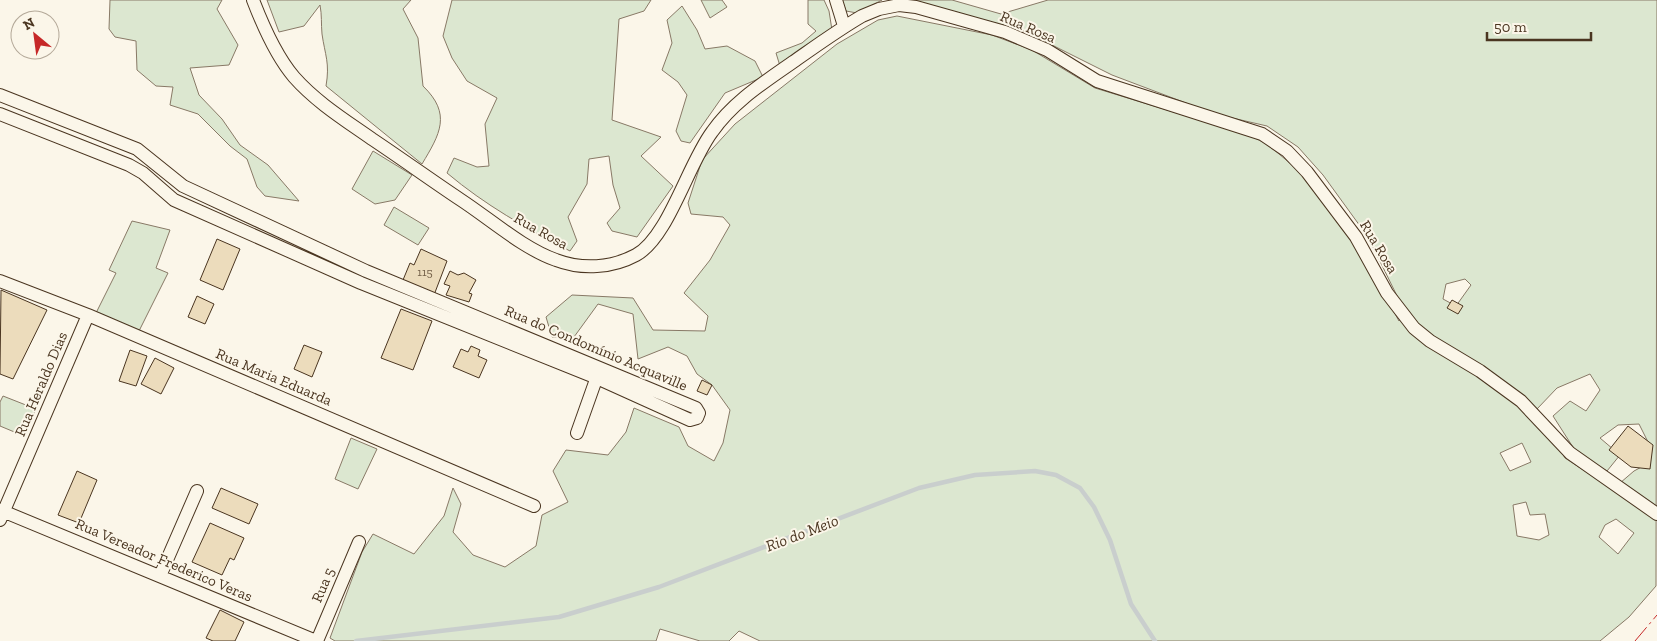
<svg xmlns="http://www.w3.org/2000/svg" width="1657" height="641" font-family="'Zilla Slab',serif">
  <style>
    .green { fill: #dce7d0; stroke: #887966; fill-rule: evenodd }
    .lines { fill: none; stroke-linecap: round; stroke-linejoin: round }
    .stream { stroke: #c9cecd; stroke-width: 4.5 }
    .building { fill: #ecdcbc; stroke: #4a3520 }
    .street-casing { stroke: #4a3520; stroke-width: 14 }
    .street { stroke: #fbf6e9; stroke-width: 12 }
    .power { stroke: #c62828; stroke-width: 1; stroke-dasharray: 18 4 2.5 4; stroke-linecap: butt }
    .labels { text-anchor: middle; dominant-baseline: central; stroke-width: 4; stroke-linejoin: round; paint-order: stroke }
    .number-label { font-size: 12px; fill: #725f47 }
    .street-label { font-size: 15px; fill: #4a3520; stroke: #fbf6e9 }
    .water-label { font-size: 16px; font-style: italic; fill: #4a3520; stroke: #fbf6e9 }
  </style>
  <rect width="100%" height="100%" fill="#fbf6e9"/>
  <path class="green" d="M 110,0 L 222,0 L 217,9 L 238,45 L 229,65 L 190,68 L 199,95 L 222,119 L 240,145 L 268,165 L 299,201 L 265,196 L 257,187 L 247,159 L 230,146 L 198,114 L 170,105 L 173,87 L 156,86 L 137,70 L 136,41 L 115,37 L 109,29 Z
    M 267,0 L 411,0 L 403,9 L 418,38 L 423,86 C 452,114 440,134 422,164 L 326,86 C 330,63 325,55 322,34 C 321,24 322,15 320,5 L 304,26 L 279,32 Z
    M 452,0 L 651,0 L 644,11 L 619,19 L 612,120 L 661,137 L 641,156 L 673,186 L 637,237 L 612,231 L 607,223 L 620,208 L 613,185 L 609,156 L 589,159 L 587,184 L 568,217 L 577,241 L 570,251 C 526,228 485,205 447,173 L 454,158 L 477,167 L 489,166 L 485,124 L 497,98 L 467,81 L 452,58 L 443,36 Z
    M 701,0 L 722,0 L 727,7 L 710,18 Z
    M 808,0 L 824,0 L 829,11 L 832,30 L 780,66 L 776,53 L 802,43 L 816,31 L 808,24 Z
    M 842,0 L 882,0 L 857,13 L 846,11 Z
    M 908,0 L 952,0 L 1001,14 L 1048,0 L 1657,0 L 1656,586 L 1629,617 L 1600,641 L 760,641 L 739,631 L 729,641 L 700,641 L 660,629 L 656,641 L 335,641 L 330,638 L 362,552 L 373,534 L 414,554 L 444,516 L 453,488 L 461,504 L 453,532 L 473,555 L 505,567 L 536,546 L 542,515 L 568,502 L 553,471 L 566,450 L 608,455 L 626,432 L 634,408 L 679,427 L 688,446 L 714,461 L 723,443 L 730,410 L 712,385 L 697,374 L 687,356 L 668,347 L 638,359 L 633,314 L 598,304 L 574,337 L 552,337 L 546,317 L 572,295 L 633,298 L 653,330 L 705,331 L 708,316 L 684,293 L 710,260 L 730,225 L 723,217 L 691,214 L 688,203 L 702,160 L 735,124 L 837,44 L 878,20 L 897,16 L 992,35 L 1032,50 L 1095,88 L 1249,135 L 1267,144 L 1303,174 L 1351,234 L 1399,321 L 1403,308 L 1368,237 L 1323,175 L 1298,147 L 1267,126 L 1215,114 L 1112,75 L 1024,31 ZM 1465,279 L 1471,285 L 1456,306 L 1443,299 L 1446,284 ZM 1590,374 L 1600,390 L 1586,411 L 1570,401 L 1553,416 L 1578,455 L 1607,471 L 1620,455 L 1600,438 L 1618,425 L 1639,424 L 1649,444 L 1647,464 L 1634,471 L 1620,483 L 1588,473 L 1565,458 L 1537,409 L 1557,388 ZM 1522,443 L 1531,462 L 1510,471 L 1500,453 ZM 1526,502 L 1530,515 L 1545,514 L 1549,535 L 1539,540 L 1517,536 L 1513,505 ZM 1616,519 L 1634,533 L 1618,554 L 1599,537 L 1605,525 Z
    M 682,6 L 697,30 L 705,49 L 727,46 L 755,61 L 763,77 L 725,93 L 690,143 L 681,141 L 676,131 L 687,95 L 678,82 L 662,70 L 672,43 L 667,20 Z
    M 373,151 L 412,175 L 395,200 L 375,204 L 352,189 Z
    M 394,207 L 429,228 L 418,245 L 384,225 Z
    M 132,221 L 170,230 L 156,268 L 168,273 L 139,331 L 96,313 L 116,273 L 109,270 Z
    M 3,396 L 36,409 L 24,436 L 0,426 L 0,402 Z
    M 351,438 L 377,449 L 358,489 L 335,479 Z"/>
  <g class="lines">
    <path class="stream" d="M 356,641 L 559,617 L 659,587 L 919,488 L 975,475 L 1035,471 L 1056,475 L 1080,488 L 1094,507 L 1110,540 L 1131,604 L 1155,641"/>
  </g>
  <path class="building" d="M 217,239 L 240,249 L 223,290 L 200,280 Z
    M 421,249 L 447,261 L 434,295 L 403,280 L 410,263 L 414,265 Z
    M 450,271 L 458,275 L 464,273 L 476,280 L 469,293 L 472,294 L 469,302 L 446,295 L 450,286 L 444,284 Z
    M 1,290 L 47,310 L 13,379 L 0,374 Z
    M 197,296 L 214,304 L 205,324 L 188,317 Z
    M 1452,300 L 1463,306 L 1458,314 L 1447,308 Z
    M 401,309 L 432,321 L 413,370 L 381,358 Z
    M 304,345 L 322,352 L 312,377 L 294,369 Z
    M 471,346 L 480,350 L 478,356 L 487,360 L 479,378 L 453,367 L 461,349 L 468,352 Z
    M 130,350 L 147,356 L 136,386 L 119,381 Z
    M 155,358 L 174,368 L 161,394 L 141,384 Z
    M 702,380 L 712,385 L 707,395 L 697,391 Z
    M 1628,426 L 1653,445 L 1650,469 L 1631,467 L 1609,450 Z
    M 77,471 L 97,480 L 79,523 L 58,515 Z
    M 221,488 L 258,504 L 249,524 L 212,508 Z
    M 210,523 L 244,538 L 234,560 L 230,558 L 222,575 L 192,562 Z
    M 220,610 L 244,622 L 235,641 L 213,641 L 206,638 Z"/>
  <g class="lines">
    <defs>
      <path id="street" d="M 253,0 C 263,26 276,56 294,77 C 316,102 345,120 372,139 C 402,159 431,180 461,200 C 490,219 524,249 556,260 C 582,270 612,268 636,255 C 668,238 688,164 712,132 C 733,102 763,83 793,62 C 816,46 838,30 862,16 L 879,9 L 899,5 L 916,7 L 1005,32 L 1047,50 L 1097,81 L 1262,134 L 1287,151 L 1307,172 L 1356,237 L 1387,293 L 1414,328 L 1430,341 L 1480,371 L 1521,401 L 1570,453 L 1657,514
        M 836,0 L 844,26
        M 0,95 L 137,149 L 183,186 L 366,271 L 696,408 L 699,413 L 697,418 L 690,420 L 597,378 L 361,283 L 174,200 L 143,173 L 129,165 L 0,114
        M 0,281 L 88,315 L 534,506
        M 577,433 L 599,371
        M 0,510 L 316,641
        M 0,520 L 88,315
        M 160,576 L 197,491
        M 317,641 L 359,542"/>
    </defs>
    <use href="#street" class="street-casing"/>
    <use href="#street" class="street"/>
    <path class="power" d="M 1635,641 L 1657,615"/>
  </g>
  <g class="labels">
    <g class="number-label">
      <text x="425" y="272">115</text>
    </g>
    <g class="street-label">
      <text transform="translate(1028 27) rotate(23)">Rua Rosa</text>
      <text transform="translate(541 231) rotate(29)">Rua Rosa</text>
      <text transform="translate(1379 247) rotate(59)">Rua Rosa</text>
      <text transform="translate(596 348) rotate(23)">Rua do Condomínio Acquaville</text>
      <text transform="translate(274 377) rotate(23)">Rua Maria Eduarda</text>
      <text transform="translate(41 384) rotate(-67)">Rua Heraldo Dias</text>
      <text transform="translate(164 560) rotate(23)">Rua Vereador Frederico Veras</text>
      <text transform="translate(323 585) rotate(-67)">Rua 5</text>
    </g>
    <g class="water-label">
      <text transform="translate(802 533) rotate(-21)">Rio do Meio</text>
    </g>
  </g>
  <g transform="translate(35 35) rotate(331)"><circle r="24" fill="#fbf6e9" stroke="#b4a999"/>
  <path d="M0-4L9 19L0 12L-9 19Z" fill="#c62828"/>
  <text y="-8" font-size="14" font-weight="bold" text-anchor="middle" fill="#4a3520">N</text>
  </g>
  <path d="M1487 32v8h104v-8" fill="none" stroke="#4a3520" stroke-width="2.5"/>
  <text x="1494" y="32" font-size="15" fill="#4a3520" stroke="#fbf6e9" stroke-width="4" paint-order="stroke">50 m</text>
</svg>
